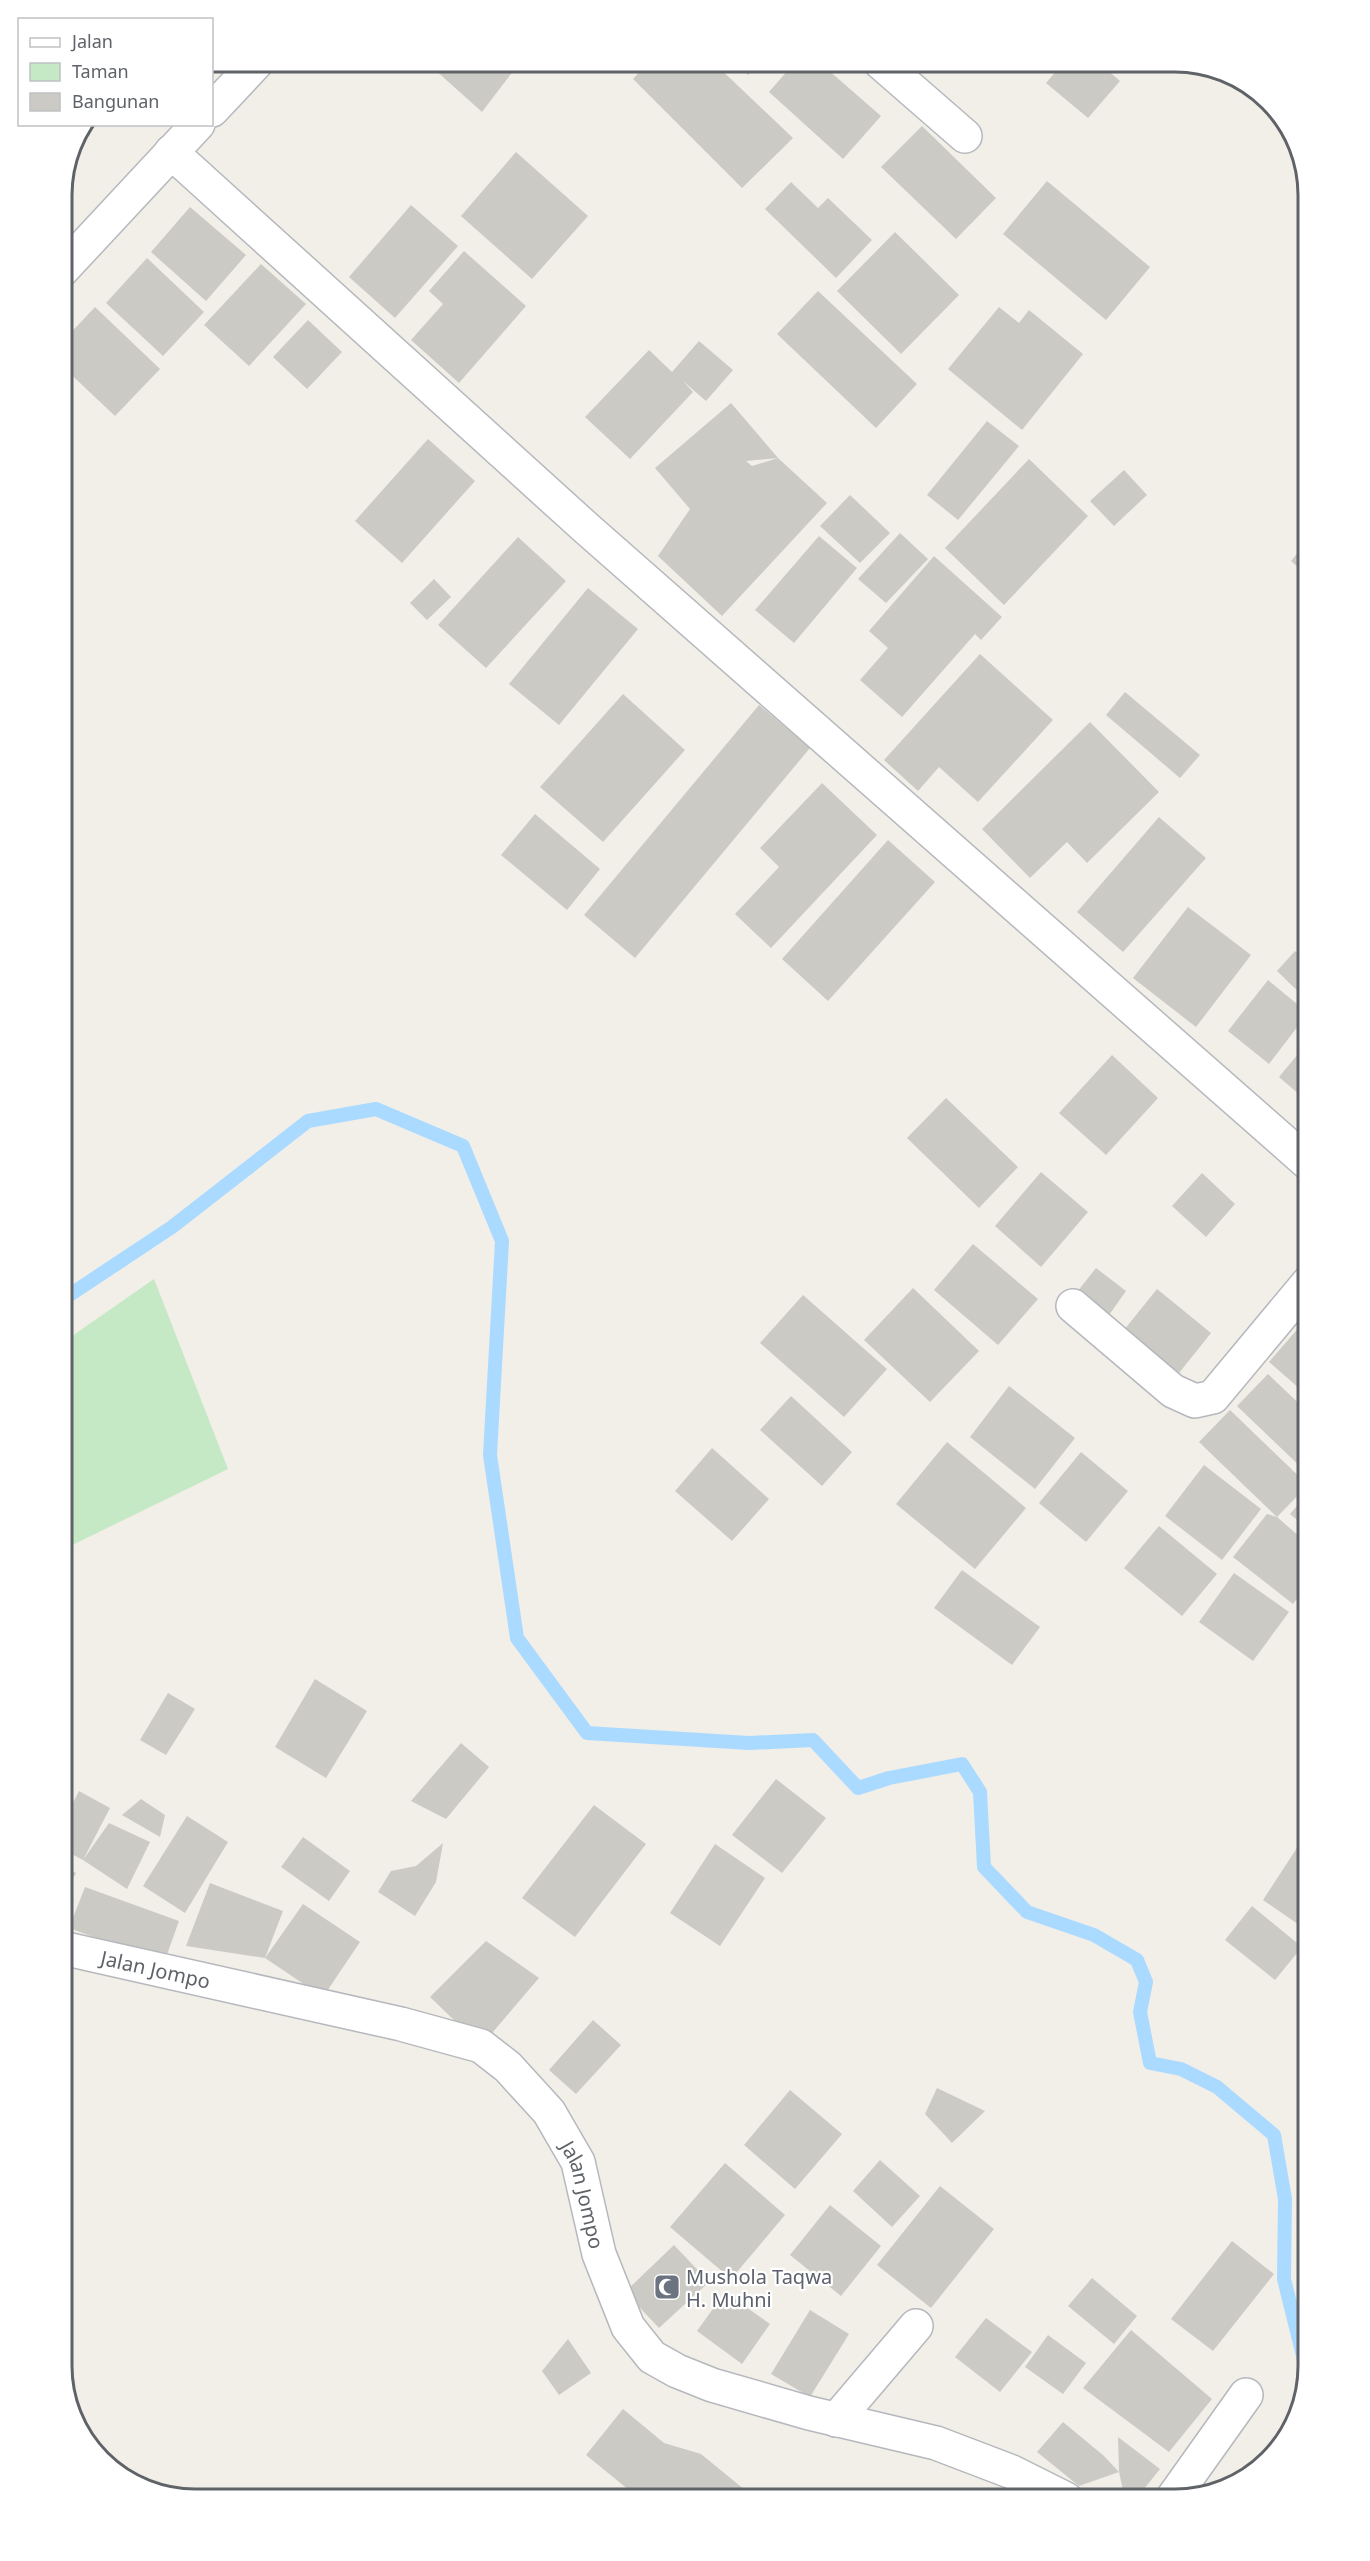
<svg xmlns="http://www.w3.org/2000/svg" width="1370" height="2561" font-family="'Noto Sans',sans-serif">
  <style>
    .green { fill: #c5e8c5 }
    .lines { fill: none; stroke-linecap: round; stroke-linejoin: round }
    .stream { stroke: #aadaff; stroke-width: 14 }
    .building { fill: #cccac5; fill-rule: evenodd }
    .minor-casing { stroke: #b5b8bc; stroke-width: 36 }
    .tertiary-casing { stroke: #b5b8bc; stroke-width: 36 }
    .minor { stroke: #fff; stroke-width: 33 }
    .tertiary { stroke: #fff; stroke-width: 33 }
    .labels { text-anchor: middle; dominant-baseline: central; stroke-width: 4.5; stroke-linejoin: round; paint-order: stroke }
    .street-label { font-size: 20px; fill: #5f6368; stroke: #fff }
    .worship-label { font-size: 20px; fill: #5b616d; stroke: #fff; text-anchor: start }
    .rim { fill: none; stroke: #5f6368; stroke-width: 3 }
  </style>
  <rect width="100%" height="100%" fill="#f1efe8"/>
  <path class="green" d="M 154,1279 L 228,1469 L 62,1550 L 62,1343 Z"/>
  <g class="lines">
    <path class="stream" d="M 62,1300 L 172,1227 L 308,1121 L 376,1109 L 463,1146 L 502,1241 L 490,1455 L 517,1638 L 587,1733 L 749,1743 L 813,1740 L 858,1788 L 889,1778 L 962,1764 L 980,1792 L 984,1867 L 1027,1912 L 1094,1935 L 1137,1960 L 1146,1982 L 1140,2012 L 1150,2063 L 1181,2069 L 1217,2087 L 1274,2135 L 1285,2199 L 1284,2279 L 1307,2372"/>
  </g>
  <path class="building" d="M 438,62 L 520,62 L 482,112 L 433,68 Z
    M 648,62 L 713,62 L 793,138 L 742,188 L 633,79 Z
    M 734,62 L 761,62 L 748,75 Z
    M 795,62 L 819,62 L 881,116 L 843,159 L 769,92 Z
    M 1064,62 L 1098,62 L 1120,81 L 1088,118 L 1046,83 Z
    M 922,126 L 996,198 L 956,239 L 881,167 Z
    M 1296,140 L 1298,143 L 1301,155 L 1291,147 Z
    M 516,152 L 588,216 L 532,279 L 461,216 Z
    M 1047,181 L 1150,267 L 1106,320 L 1003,234 Z
    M 791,182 L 818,208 L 828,198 L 872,240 L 836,278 L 765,209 Z
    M 411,205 L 458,246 L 395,318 L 349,277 Z
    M 190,207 L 246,255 L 206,301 L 151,252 Z
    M 895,232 L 959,295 L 901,354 L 837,291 Z
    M 464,251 L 526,306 L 459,383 L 411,340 L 443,304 L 429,291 Z
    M 147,258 L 204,312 L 163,356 L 106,303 Z
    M 261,264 L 306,304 L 249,366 L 204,325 Z
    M 818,291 L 917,384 L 876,428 L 777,334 Z
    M 95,307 L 160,369 L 115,416 L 62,366 L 62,342 Z
    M 999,307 L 1019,323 L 1029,310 L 1083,354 L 1022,430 L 948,369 Z
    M 308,320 L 342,352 L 307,389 L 273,357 Z
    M 699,341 L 733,370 L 706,401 L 683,381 L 693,392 L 630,459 L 585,417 L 649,350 L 672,372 Z
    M 731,403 L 778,458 L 827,503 L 722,616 L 658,556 L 690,509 L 655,468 ZM 778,458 L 752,466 L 746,461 Z
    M 987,421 L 1019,446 L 958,520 L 927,495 Z
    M 428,439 L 475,481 L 402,563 L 355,521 Z
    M 1029,459 L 1088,516 L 1004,605 L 945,548 Z
    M 1124,470 L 1147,495 L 1114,526 L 1090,501 Z
    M 850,495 L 890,533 L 860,563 L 820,526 Z
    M 900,533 L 928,559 L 886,603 L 858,579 Z
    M 819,536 L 857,568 L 794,643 L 755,610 Z
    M 518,537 L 566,581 L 486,668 L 438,625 Z
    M 1308,540 L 1308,576 L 1291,561 Z
    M 934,556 L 1002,617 L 981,640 L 975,634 L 902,717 L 860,680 L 888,648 L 869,631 Z
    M 434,579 L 451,597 L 427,620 L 410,603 Z
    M 588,588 L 638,629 L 559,725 L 509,684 Z
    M 980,654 L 1053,720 L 978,802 L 939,767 L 918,791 L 884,760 Z
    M 1125,692 L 1200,755 L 1180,778 L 1106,715 Z
    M 623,694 L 685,750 L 603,842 L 540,787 Z
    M 759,705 L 810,748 L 635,958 L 584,915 Z
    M 1090,722 L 1159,792 L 1087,863 L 1067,842 L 1030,878 L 982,829 Z
    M 822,783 L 877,835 L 771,948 L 735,914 L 779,867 L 760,848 Z
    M 535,814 L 600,869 L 567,910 L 501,855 Z
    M 1159,817 L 1206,858 L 1123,952 L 1077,912 Z
    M 888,840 L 935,882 L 828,1001 L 782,959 Z
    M 1188,907 L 1251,955 L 1196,1027 L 1133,978 Z
    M 1295,951 L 1308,964 L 1308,1001 L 1277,971 Z
    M 1268,980 L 1308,1013 L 1269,1064 L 1228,1031 Z
    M 1308,1042 L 1308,1102 L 1279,1077 Z
    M 1112,1055 L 1158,1098 L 1106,1155 L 1059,1113 Z
    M 946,1098 L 1018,1167 L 979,1208 L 907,1138 Z
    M 1041,1172 L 1088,1212 L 1041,1267 L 995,1226 Z
    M 1202,1173 L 1235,1204 L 1206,1237 L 1172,1206 Z
    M 973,1244 L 1038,1299 L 998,1345 L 934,1290 Z
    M 1096,1268 L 1126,1291 L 1109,1315 L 1077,1292 Z
    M 913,1288 L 979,1351 L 930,1402 L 864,1340 Z
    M 1157,1289 L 1211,1333 L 1179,1373 L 1124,1330 Z
    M 803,1295 L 887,1369 L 844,1417 L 760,1343 Z
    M 1308,1317 L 1308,1396 L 1269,1362 Z
    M 1268,1374 L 1308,1412 L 1308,1474 L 1237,1406 Z
    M 1009,1386 L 1075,1438 L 1035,1489 L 970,1437 Z
    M 791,1396 L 852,1452 L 822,1486 L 760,1430 Z
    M 1230,1410 L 1308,1485 L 1277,1517 L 1199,1442 Z
    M 947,1442 L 1026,1508 L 975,1569 L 896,1504 Z
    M 712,1448 L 769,1499 L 732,1541 L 675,1491 Z
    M 1081,1452 L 1128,1491 L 1086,1542 L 1039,1503 Z
    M 1204,1465 L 1261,1509 L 1222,1560 L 1165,1516 Z
    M 1308,1493 L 1308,1529 L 1290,1514 Z
    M 1267,1514 L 1277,1517 L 1308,1544 L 1308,1584 L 1293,1604 L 1233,1557 Z
    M 1159,1526 L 1217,1574 L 1182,1616 L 1124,1568 Z
    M 962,1570 L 1040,1627 L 1012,1665 L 934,1608 Z
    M 1234,1573 L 1289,1612 L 1253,1661 L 1199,1622 Z
    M 315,1679 L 367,1711 L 326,1778 L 275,1747 Z
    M 168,1693 L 195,1709 L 166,1755 L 140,1740 Z
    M 461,1743 L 489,1767 L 446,1819 L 411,1801 Z
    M 776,1779 L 826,1818 L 782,1873 L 732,1835 Z
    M 79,1791 L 110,1808 L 83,1860 L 62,1849 L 62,1824 Z
    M 141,1799 L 165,1815 L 160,1837 L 122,1815 Z
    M 594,1805 L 646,1844 L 575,1937 L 522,1898 Z
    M 187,1816 L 228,1842 L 185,1913 L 143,1886 Z
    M 109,1823 L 150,1842 L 127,1889 L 83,1860 Z
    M 1308,1831 L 1308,1931 L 1263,1900 Z
    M 303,1837 L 350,1871 L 329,1901 L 281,1867 Z
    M 443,1843 L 436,1882 L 415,1916 L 378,1892 L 391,1871 L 416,1866 Z
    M 715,1844 L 765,1878 L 720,1946 L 670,1913 Z
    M 62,1865 L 76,1873 L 62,1898 Z
    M 210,1883 L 283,1911 L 265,1958 L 186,1946 Z
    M 85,1887 L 179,1921 L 164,1963 L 69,1928 Z
    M 303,1904 L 360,1942 L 323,1997 L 265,1958 Z
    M 1252,1906 L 1302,1947 L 1275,1980 L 1225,1940 Z
    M 486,1941 L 539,1978 L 481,2046 L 430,1997 Z
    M 593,2020 L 621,2045 L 576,2094 L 549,2070 Z
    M 937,2088 L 985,2111 L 952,2143 L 925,2114 Z
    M 790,2090 L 842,2134 L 795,2189 L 744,2145 Z
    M 880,2160 L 920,2196 L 892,2227 L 853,2191 Z
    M 725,2163 L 785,2215 L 731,2279 L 670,2227 Z
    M 940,2186 L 994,2229 L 931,2308 L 877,2265 Z
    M 830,2205 L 881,2246 L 841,2296 L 790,2255 Z
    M 1232,2241 L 1274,2274 L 1213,2351 L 1171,2319 Z
    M 674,2245 L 709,2282 L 659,2328 L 625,2292 Z
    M 1092,2278 L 1137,2316 L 1114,2344 L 1068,2306 Z
    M 725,2292 L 770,2324 L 742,2364 L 697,2331 Z
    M 810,2310 L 849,2334 L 810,2397 L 771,2374 Z
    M 986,2318 L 1032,2352 L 1000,2392 L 955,2357 Z
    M 1131,2330 L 1212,2399 L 1169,2452 L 1083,2388 Z
    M 1048,2335 L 1086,2363 L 1063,2394 L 1025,2367 Z
    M 568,2339 L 591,2373 L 559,2395 L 542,2371 Z
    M 623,2409 L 664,2443 L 701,2454 L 756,2499 L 640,2499 L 586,2455 Z
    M 1063,2422 L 1104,2456 L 1119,2472 L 1079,2486 L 1037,2452 Z
    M 1118,2437 L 1160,2469 L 1136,2499 L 1125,2499 L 1119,2472 Z"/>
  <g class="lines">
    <defs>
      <g id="minor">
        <path d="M 880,62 L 965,136"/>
        <path d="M 171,152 L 585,527 L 1308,1163"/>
        <path d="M 1073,1306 L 1173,1391 L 1195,1401 L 1213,1397 L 1308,1283"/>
        <path id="s1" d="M 62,1948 L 401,2024 L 481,2046 L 508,2067 L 549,2112 L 578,2162 L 599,2254 L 628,2327 L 652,2357 L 677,2371 L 712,2385 L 809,2413 L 936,2443 L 1012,2472 L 1066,2499"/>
        <path d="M 836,2420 L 916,2326"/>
        <path d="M 1172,2499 L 1246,2395"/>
      </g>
      <path id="tertiary" d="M 212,110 L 257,62
        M 62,270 L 198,124"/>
    </defs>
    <use href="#minor" class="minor-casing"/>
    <use href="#tertiary" class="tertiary-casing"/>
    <use href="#minor" class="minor"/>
    <use href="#tertiary" class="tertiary"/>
  </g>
  <defs>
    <symbol id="mosque-square" viewBox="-11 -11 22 22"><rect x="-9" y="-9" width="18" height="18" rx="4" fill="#6b7280" stroke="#fff"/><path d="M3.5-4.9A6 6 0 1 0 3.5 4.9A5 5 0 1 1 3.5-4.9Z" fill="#fff"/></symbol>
  </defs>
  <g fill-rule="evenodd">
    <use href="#mosque-square" x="652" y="2272" width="30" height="30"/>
  </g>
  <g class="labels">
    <g class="street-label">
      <text stroke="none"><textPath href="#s1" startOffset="96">Jalan Jompo</textPath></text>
      <text stroke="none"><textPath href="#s1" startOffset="616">Jalan Jompo</textPath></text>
    </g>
    <g class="worship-label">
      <text x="686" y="2276">Mushola Taqwa<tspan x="686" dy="23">H. Muhni</tspan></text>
    </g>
  </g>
  <path d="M0 0H1370V2561H0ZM195 72H1175A123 123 0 0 1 1298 195V2366A123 123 0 0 1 1175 2489H195A123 123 0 0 1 72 2366V195A123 123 0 0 1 195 72Z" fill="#fff" fill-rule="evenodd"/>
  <path class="rim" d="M195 72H1175A123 123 0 0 1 1298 195V2366A123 123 0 0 1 1175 2489H195A123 123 0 0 1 72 2366V195A123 123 0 0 1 195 72Z"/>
  <rect x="18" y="18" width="195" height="108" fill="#ffffff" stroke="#bfc1c3" stroke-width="1.5"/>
  <rect x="30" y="38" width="30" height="9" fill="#ffffff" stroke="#bfc1c3" stroke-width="1.5"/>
  <text x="72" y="48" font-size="18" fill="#5f6368">Jalan</text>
  <rect x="30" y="63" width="30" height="18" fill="#c5e8c5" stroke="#bfc1c3" stroke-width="1.5"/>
  <text x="72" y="78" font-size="18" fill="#5f6368">Taman</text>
  <rect x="30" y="93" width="30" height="18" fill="#cccac5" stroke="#bfc1c3" stroke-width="1.5"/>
  <text x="72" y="108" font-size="18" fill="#5f6368">Bangunan</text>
</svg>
